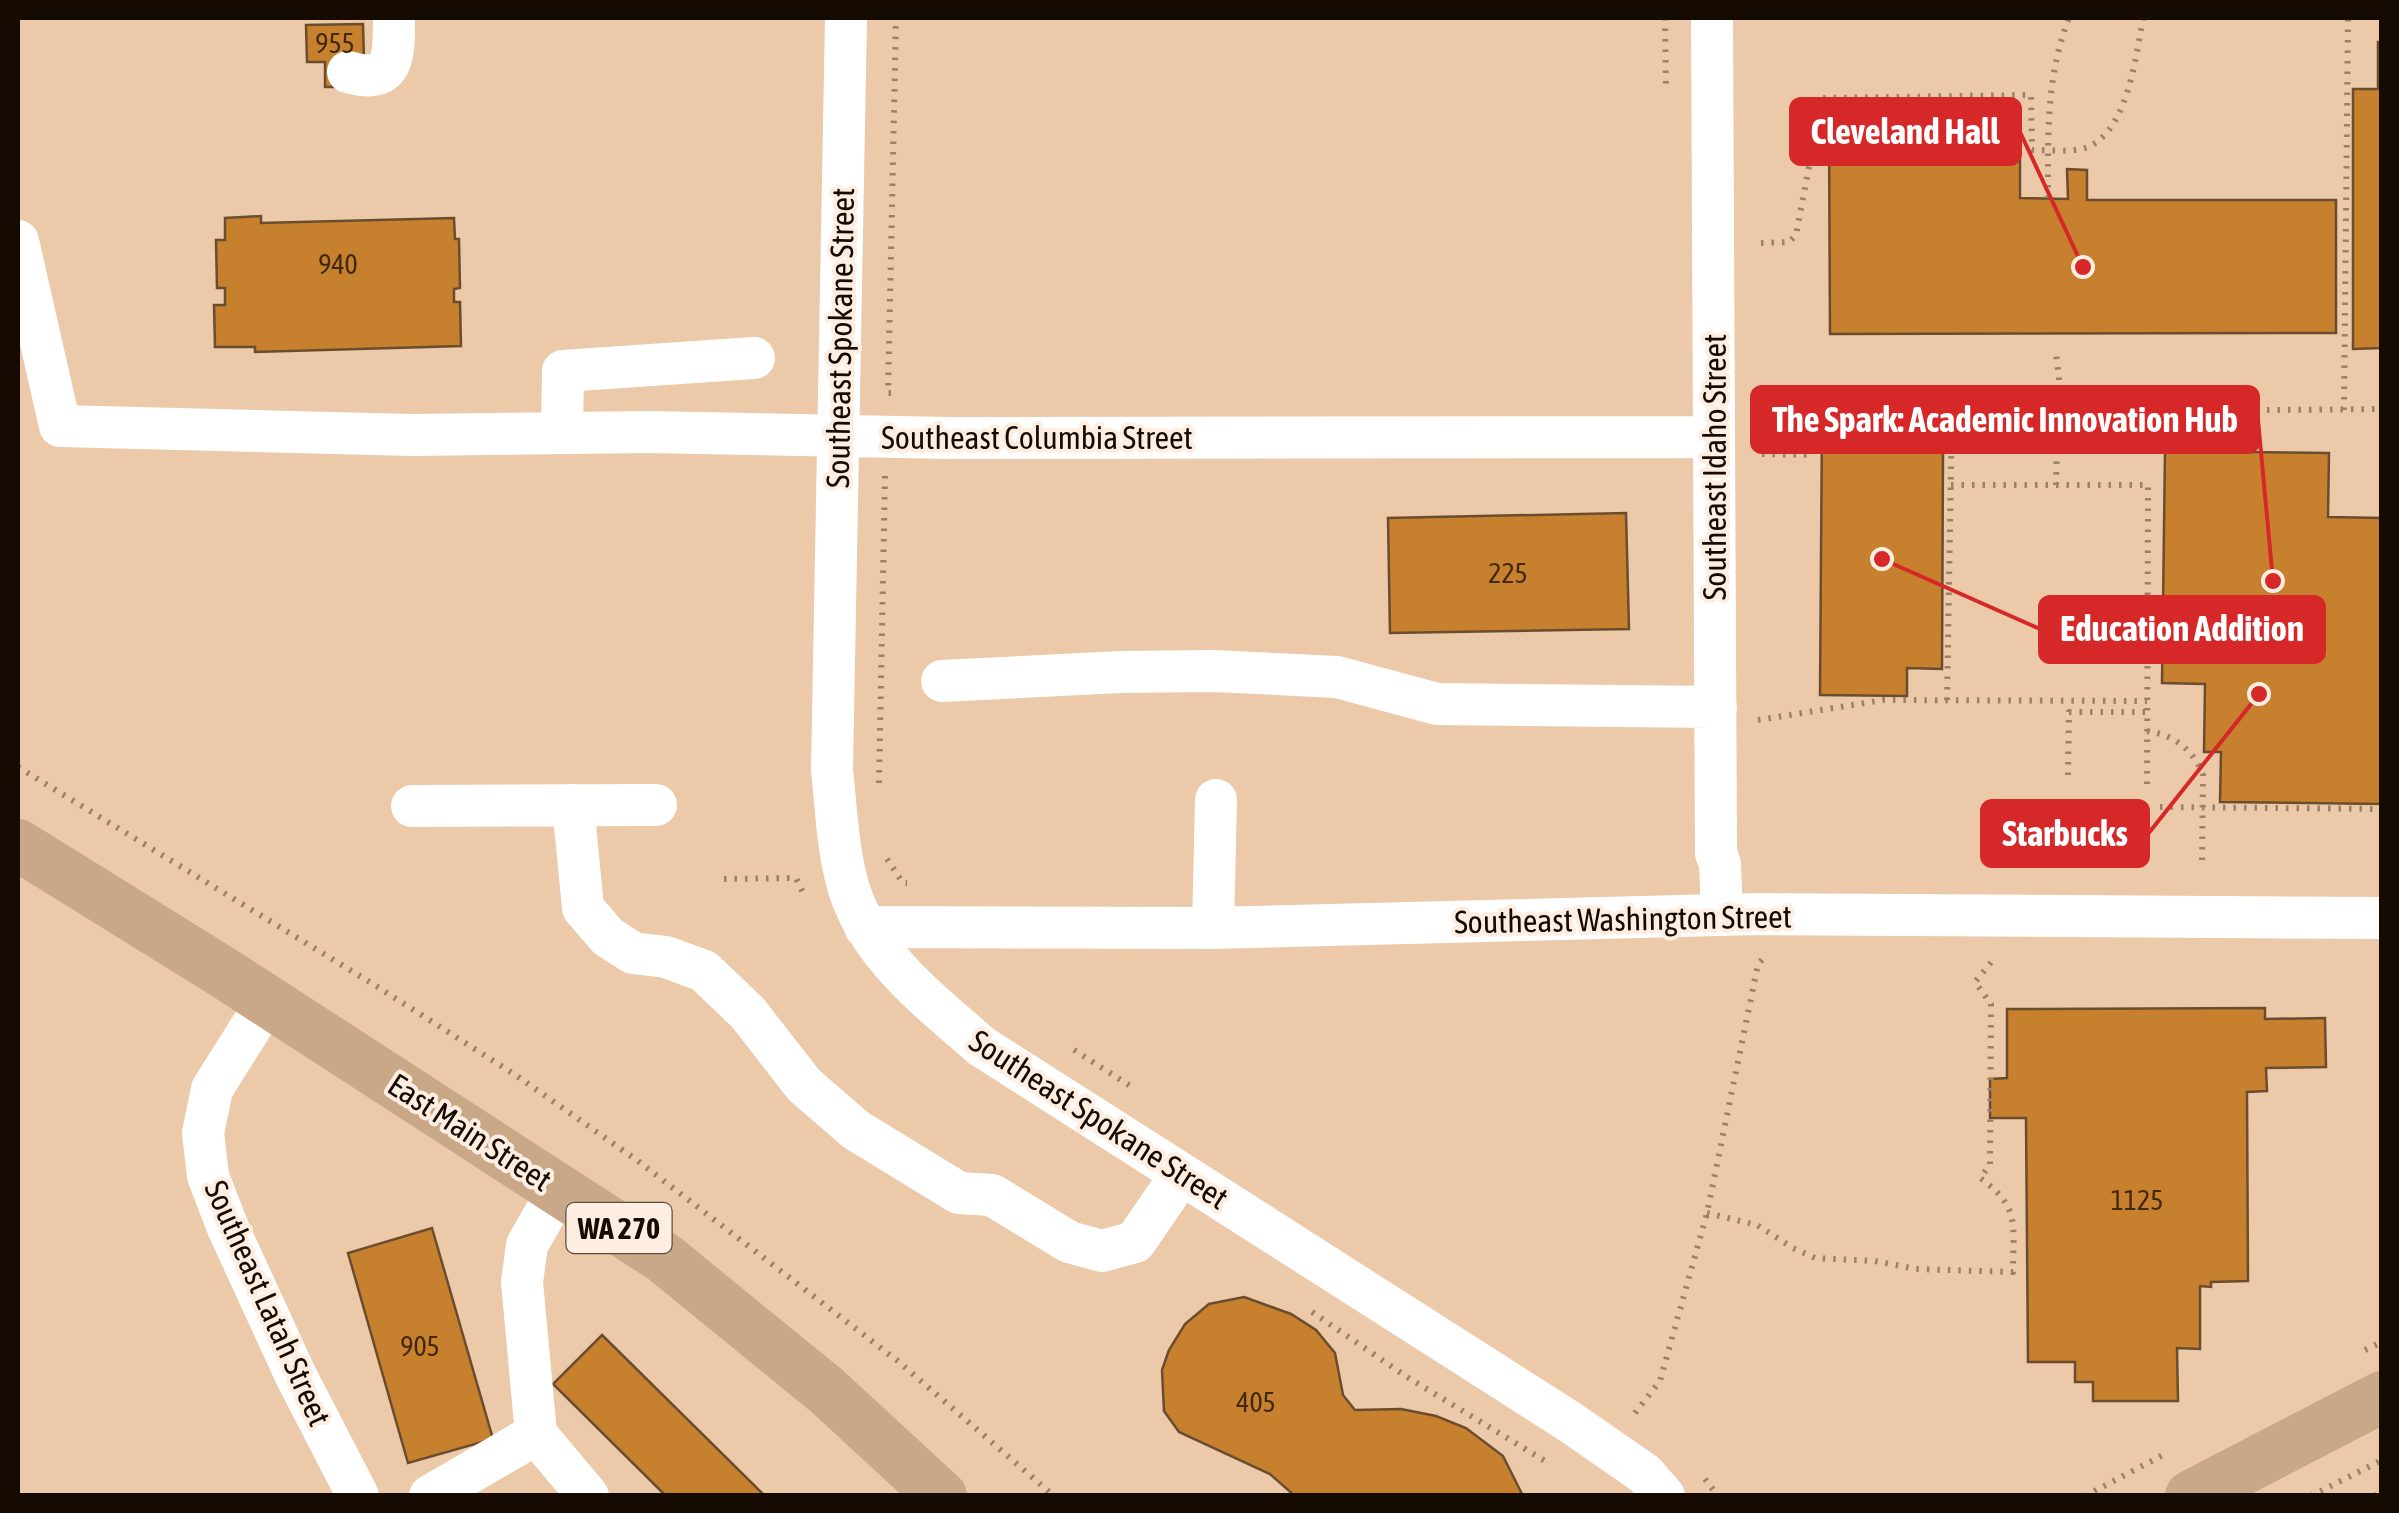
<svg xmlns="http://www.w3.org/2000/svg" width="2399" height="1513" font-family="'Asap Condensed',sans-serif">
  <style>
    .building { fill: #c7812e; stroke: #6a4d2f; stroke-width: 2.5 }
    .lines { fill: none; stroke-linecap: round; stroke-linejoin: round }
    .path { stroke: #9a8169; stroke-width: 6; stroke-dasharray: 2.5 8; stroke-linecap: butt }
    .minor { stroke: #fff; stroke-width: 42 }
    .major { stroke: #c8a887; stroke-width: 52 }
    .labels { text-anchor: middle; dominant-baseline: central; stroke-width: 8; stroke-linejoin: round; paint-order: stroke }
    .number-label { font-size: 28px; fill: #42280d }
    .shield { fill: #fdeee1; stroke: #5b4f45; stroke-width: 2.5 }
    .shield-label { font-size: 30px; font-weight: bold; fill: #160b02 }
    .street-label { font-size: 32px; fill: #160b02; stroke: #fdeee1 }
    .leader { fill: none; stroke: #d62828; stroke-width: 4 }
    .callout-dot { fill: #d62828; stroke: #fdeee1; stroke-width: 4 }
    .callout { fill: #d62828; stroke: #d62828; stroke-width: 4 }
    .callout-label { font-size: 35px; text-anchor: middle; font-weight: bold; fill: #fff }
  </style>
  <rect width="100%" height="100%" fill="#ecc9a8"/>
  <path class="building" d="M 363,24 L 364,61 L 348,87 L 325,87 L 325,62 L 307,62 L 306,25 Z
    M 2378,42 L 2382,42 L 2382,348 L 2353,349 L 2353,89 L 2378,89 Z
    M 2020,121 L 2020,198 L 2068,199 L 2067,169 L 2087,170 L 2087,200 L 2336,200 L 2336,333 L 1830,334 L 1829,122 Z
    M 261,216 L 261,223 L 454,218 L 455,239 L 459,239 L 460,288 L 454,289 L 454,302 L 460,302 L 461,346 L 255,352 L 255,347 L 215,347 L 214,305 L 225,305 L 225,288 L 217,288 L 216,240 L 225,240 L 225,218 Z
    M 1822,420 L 1911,421 L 1911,449 L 1943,450 L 1942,669 L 1907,668 L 1907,696 L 1820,695 Z
    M 2165,451 L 2329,453 L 2328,517 L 2382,518 L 2382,804 L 2220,802 L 2221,752 L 2204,752 L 2205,684 L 2162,683 Z
    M 1626,513 L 1629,629 L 1390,633 L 1388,518 Z
    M 2265,1008 L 2265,1019 L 2325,1018 L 2326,1067 L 2266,1068 L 2267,1091 L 2247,1092 L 2248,1281 L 2211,1282 L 2211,1287 L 2200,1286 L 2200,1349 L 2177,1348 L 2178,1401 L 2093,1401 L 2093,1382 L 2075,1382 L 2075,1362 L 2028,1362 L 2026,1118 L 1990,1118 L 1990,1079 L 2007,1078 L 2007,1009 Z
    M 432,1228 L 493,1439 L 408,1463 L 348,1253 Z
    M 1244,1297 L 1291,1314 L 1316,1330 L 1335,1353 L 1343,1395 L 1355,1410 L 1401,1409 L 1436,1416 L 1466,1428 L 1503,1456 L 1523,1496 L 1295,1496 L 1270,1474 L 1179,1432 L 1164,1411 L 1162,1370 L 1169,1350 L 1185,1324 L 1209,1304 Z
    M 602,1335 L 765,1496 L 666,1496 L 553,1384 Z"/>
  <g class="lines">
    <path class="path" d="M 1665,18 L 1666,91
      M 2048,198 C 2048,136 2046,76 2069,18
      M 1761,243 L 1789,242 L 1796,235 L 1822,98 L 2031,95 L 2032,150 C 2048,150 2066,152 2081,149 C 2127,139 2136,56 2143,18
      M 891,393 L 888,393 L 896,18
      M 1763,410 L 1952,413 L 2382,409
      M 2344,410 L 2348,18
      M 1762,454 L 1813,455 L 1814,410
      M 1951,485 L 2148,485 L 2147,787
      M 2056,485 L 2059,377 L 2056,354
      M 1947,700 L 1952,413
      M 1758,720 L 1884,700 L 2147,701
      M 2147,731 C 2174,735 2193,749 2203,775 L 2202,866
      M 18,767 L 373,984 L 517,1076 L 638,1161 L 899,1362 L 1054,1496
      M 2068,775 L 2069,712 L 2147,712
      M 879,783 L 885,475
      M 2160,807 L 2382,809
      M 887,859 L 903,883 L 907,883
      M 724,879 L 796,878 L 803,893
      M 1074,1050 L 1135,1089
      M 1707,1213 L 1757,1225 L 1793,1248 L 1815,1258 L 1875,1261 L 1916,1269 L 2013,1272 C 2013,1226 2021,1207 1980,1178 L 1990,1165 L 1991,1004 L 1975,982 L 1993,960
      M 1312,1312 L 1407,1377 L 1550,1464
      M 2365,1350 L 2382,1342
      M 1635,1413 L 1660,1381 L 1707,1213 L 1758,964 L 1765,957
      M 1705,1479 L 1718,1496
      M 2085,1496 L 2163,1455
      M 2311,1496 L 2382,1460
      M 2375,1496 L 2382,1491"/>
    <path class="minor" d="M 846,18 L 832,770 C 836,805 837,843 846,878 C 863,951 928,999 981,1046 L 1570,1422 L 1645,1474 L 1664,1496
      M 1712,18 L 1716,853 L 1720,864 L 1722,915
      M 348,72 C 396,86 394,54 394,18
      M 18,241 L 60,426 L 412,435 L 648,432 L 948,438 L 1714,437
      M 562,433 L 563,371 L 754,358
      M 942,681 L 1120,672 L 1214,671 L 1337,677 L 1437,704 L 1716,707
      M 573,805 L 583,908 L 608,937 L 633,953 L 666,957 L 704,971 L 748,1013 L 804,1085 L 856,1130 L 959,1193 L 992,1195 L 1069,1242 L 1102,1251 L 1135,1242 L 1181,1175
      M 412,806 L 656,805
      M 865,927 L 1213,928 L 1758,914 L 2382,918
      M 1213,928 L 1216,800
      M 268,1000 L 212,1089 L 203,1133 L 208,1176 L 228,1228 L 295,1374 L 358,1496
      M 536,1434 L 588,1496
      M 430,1496 L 536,1434 L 522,1282 L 527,1245 L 559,1189"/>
    <path class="major" d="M 18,845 L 221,971 L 664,1258 L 827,1391 L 941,1496
      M 2191,1496 L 2382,1397"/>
  </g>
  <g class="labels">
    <g class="number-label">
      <text x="335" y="43">955</text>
      <text x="338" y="264">940</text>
      <text x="1508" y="573">225</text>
      <text x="2137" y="1200">1125</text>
      <text x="420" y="1346">905</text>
      <text x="1256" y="1402">405</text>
    </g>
    <rect class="shield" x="566.5" y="1203" width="105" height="50" rx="8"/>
    <g class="shield-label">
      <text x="619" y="1228">WA 270</text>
    </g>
    <g class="street-label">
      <text transform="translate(840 338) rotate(-89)">Southeast Spokane Street</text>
      <text x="1037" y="437">Southeast Columbia Street</text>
      <text transform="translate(1714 467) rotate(-90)">Southeast Idaho Street</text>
      <text transform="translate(1623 919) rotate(-1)">Southeast Washington Street</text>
      <text transform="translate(1099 1119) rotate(33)">Southeast Spokane Street</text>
      <text transform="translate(470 1132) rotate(33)">East Main Street</text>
      <text transform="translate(268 1303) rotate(66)">Southeast Latah Street</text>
    </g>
  </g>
  <path class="leader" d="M2083 267L2020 132M2273 581L2258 420M1882 559L2040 629M2259 694L2148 834"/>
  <g class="callout-dot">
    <circle cx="2083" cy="267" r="10"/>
    <circle cx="2273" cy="581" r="10"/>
    <circle cx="1882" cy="559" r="10"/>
    <circle cx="2259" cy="694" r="10"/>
  </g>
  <g class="callout">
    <rect x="1791" y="99" width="229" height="65" rx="10"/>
    <rect x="1752" y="387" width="506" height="65" rx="10"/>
    <rect x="2040" y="597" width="284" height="65" rx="10"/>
    <rect x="1982" y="801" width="166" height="65" rx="10"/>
  </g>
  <g class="callout-label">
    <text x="1905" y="144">Cleveland Hall</text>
    <text x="2005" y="432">The Spark: Academic Innovation Hub</text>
    <text x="2182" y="641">Education Addition</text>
    <text x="2065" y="846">Starbucks</text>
  </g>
  <rect width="2399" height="1513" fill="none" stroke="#160b02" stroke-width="40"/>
</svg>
